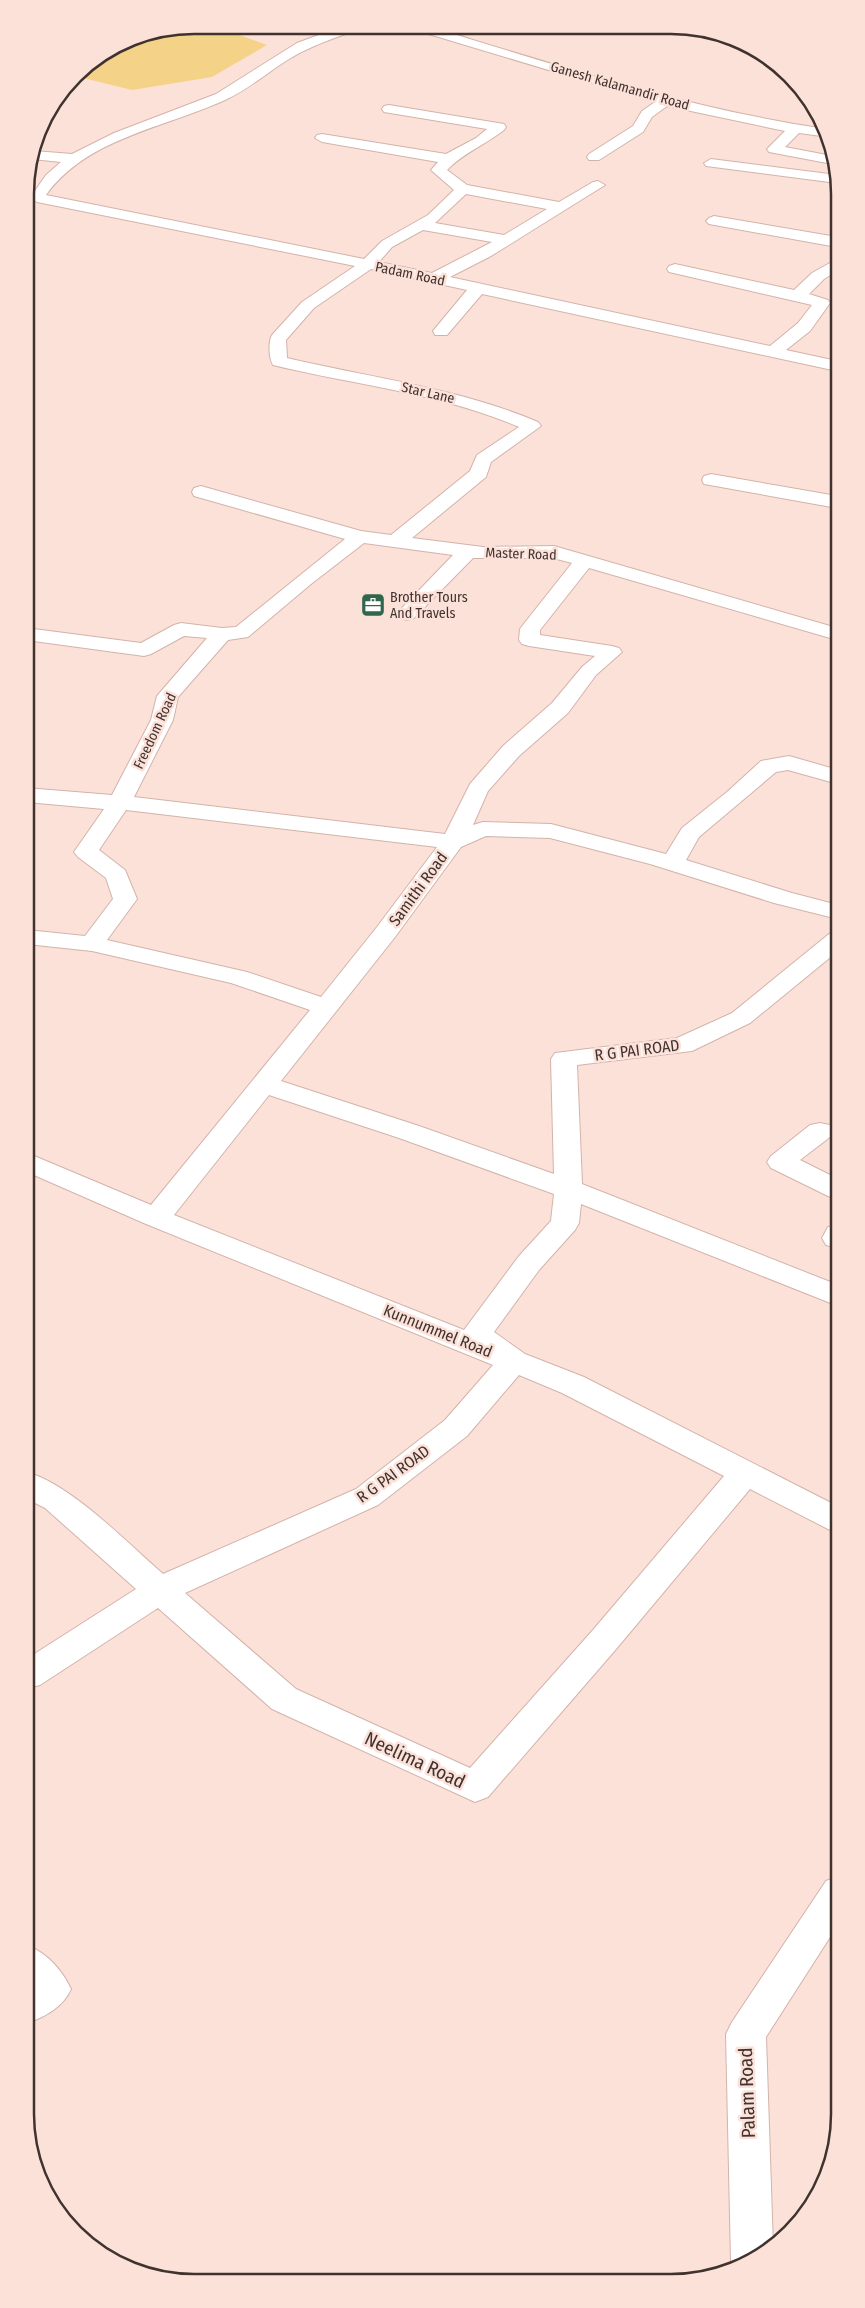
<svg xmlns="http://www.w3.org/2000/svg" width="865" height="2308" font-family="'Fira Sans Condensed',sans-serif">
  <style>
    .green { fill: #f4d389 }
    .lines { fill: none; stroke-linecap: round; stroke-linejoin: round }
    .street-casing { stroke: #d3b3a9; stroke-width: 2 }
    .street { fill: #fff; fill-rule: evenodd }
    .labels { text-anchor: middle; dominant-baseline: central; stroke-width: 5; stroke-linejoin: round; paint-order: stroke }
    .far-street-label { font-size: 14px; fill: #40332f; stroke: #fce1d9 }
    .far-poi-label { font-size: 14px; fill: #40332f; stroke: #fce1d9; text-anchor: start }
    .street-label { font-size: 16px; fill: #40332f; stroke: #fce1d9 }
    .near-street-label { font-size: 19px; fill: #40332f; stroke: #fce1d9 }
    .rim { fill: none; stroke: #40332f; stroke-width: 2.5 }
  </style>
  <rect width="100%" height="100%" fill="#fce1d9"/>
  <path class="green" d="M 193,25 L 211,25 L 267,45 L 212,77 L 132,90 L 75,76 L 82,67 L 129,38 Z"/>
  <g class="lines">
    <defs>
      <path id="street" d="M 343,26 L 361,26 L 359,29 C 335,38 312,45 289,59 C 268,72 249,89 225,100 C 164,128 87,138 46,195 L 364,259 L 382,241 L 428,215 L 454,190 L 431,170 L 438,162 L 322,142 L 315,138 L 317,135 L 322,134 L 446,154 L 476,138 L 487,129 L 384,112 L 382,109 L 384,106 L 389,105 L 504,124 L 506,127 L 504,130 C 485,145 463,153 447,170 L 467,185 L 559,202 L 593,182 L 598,181 L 605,185 L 491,256 L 450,277 L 770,346 L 798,323 L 812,305 L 669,272 L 667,269 L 669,266 L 675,264 L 794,290 L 812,273 L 837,259 L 837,271 L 824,279 L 809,294 L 828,300 L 830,303 L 810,331 L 786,350 L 837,361 L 837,371 L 482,294 L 447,335 L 435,335 L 433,331 L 467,290 L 371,269 L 314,308 L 286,340 L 287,358 C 372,378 458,388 538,422 L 541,426 L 491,462 L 486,477 L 412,538 L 483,547 L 554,546 L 837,628 L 837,640 L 589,568 L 540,630 L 540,635 L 612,646 L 619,648 L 622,652 L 596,675 L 568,713 L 519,756 L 488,791 L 473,825 L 483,822 L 551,824 L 666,854 L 682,828 L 727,792 L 761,761 L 789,756 L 838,770 L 838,784 L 788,770 L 776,772 L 699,837 L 686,860 L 792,893 L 838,905 L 838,919 L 774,903 L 650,864 L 550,838 L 486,836 L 461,847 L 395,937 L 281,1081 L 419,1126 L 554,1174 L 551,1059 L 555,1053 L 677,1038 L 732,1013 L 829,934 L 838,932 L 838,951 L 750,1023 L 692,1051 L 577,1065 L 582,1184 L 838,1285 L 838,1306 L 581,1204 L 579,1223 L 575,1230 L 539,1270 L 494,1332 L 525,1354 L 584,1377 L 839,1507 L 839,1533 L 828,1529 L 750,1489 L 617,1648 L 488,1797 L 475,1802 L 272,1709 L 158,1608 L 40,1685 L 28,1688 L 28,1658 L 136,1589 L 45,1508 L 27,1499 L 27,1472 C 73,1486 126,1542 163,1574 L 356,1489 L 445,1420 L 493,1365 L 146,1224 L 27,1172 L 27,1153 L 151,1205 L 310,1010 L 231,983 L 92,951 L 27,944 L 27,930 L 85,936 L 113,899 L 106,878 L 78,857 L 74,852 L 104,809 L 26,802 L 26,788 L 112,795 L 151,720 L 157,696 L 207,638 L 184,636 L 151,654 L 144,656 L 26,640 L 26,628 L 141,643 L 174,625 L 181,623 L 222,628 L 236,627 L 345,539 L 194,496 L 192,492 L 194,488 L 201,486 L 208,488 L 361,531 L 391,535 L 470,471 L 477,455 L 519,427 C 440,393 355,385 273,365 C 269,358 268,342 272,335 L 302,302 L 355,266 L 37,202 L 30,198 L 46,175 L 61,162 L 32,159 L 34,151 L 72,154 L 114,133 L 216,94 L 297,43 ZM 466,194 L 547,209 L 504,235 L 435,223 ZM 423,230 L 492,242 L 432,273 L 379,262 L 392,247 ZM 364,543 L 453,555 L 400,610 L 397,614 L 400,618 L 407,620 L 414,618 L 473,558 L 553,558 L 572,563 L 523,625 L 520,629 L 519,640 L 522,644 L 529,646 L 595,656 L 582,667 L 552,703 L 503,746 L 470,784 L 445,834 L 134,797 L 173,720 L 178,697 L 228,640 L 248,637 L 311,584 ZM 126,810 L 143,812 L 437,847 L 377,927 L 321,997 L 247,972 L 107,940 L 137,899 L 125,870 L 99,850 ZM 269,1095 L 399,1138 L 554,1194 L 551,1221 L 519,1256 L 464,1330 L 174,1215 ZM 519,1375 L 562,1393 L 724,1476 L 593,1630 L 470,1768 L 296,1689 L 185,1593 L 378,1505 L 467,1436 Z
        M 410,26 L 431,27 C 562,67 690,109 826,129 L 829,137 L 799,133 L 785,147 L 827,155 L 834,159 L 827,163 L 769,152 L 767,149 L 785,131 L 667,106 L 652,117 L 643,132 L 599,160 L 589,160 L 587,157 L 589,154 L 633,126 L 642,111 L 655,102 L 412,29 Z
        M 711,159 L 837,175 L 837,183 L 706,166 L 704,163 Z
        M 714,216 L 837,237 L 837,247 L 709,224 L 706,221 L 709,218 Z
        M 711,474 L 837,496 L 837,508 L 704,484 L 702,480 L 704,476 Z
        M 820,1123 L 830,1125 L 834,1131 L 830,1137 L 800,1160 L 838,1179 L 838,1199 L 828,1196 L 771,1168 L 767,1162 L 771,1156 L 810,1125 Z
        M 838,1225 L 838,1248 L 826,1245 L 822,1238 L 828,1227 Z
        M 839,1876 L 839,1923 L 766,2037 L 773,2247 L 756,2260 L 734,2269 L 731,2262 L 726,2034 L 732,2022 L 826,1881 Z
        M 28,1946 C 47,1953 62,1970 71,1989 C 63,2007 46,2016 28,2023 Z"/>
    </defs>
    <use href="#street" class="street-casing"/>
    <use href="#street" class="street"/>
  </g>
  <defs>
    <symbol id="office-square" viewBox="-11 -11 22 22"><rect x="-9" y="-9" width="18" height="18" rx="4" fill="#30664c" stroke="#fce1d9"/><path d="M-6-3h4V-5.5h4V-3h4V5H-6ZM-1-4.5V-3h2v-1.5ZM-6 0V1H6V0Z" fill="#fff"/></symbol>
  </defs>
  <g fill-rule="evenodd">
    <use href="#office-square" x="359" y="591" width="28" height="28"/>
  </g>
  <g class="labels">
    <g class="far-street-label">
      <text transform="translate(620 86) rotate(16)">Ganesh Kalamandir Road</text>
      <text transform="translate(410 274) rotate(12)">Padam Road</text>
      <text transform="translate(428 393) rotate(13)">Star Lane</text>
      <text transform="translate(521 554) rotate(2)">Master Road</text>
      <text transform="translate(155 731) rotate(-65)">Freedom Road</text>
    </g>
    <g class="far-poi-label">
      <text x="390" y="597">Brother Tours<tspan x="390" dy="16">And Travels</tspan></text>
    </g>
    <g class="street-label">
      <text transform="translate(418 889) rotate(-54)">Samithi Road</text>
      <text transform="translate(637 1050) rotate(-7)">R G PAI ROAD</text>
      <text transform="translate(438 1331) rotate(22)">Kunnummel Road</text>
      <text transform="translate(393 1474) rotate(-36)">R G PAI ROAD</text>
    </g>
    <g class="near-street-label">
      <text transform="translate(415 1760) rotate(25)">Neelima Road</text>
      <text transform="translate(747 2093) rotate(-92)">Palam Road</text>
    </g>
  </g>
  <path d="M0 0H865V2308H0ZM194 34H671A160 160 0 0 1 831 194V2114A160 160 0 0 1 671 2274H194A160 160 0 0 1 34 2114V194A160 160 0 0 1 194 34Z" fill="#fce1d9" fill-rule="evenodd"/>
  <path class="rim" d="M194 34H671A160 160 0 0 1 831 194V2114A160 160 0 0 1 671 2274H194A160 160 0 0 1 34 2114V194A160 160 0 0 1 194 34Z"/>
</svg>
